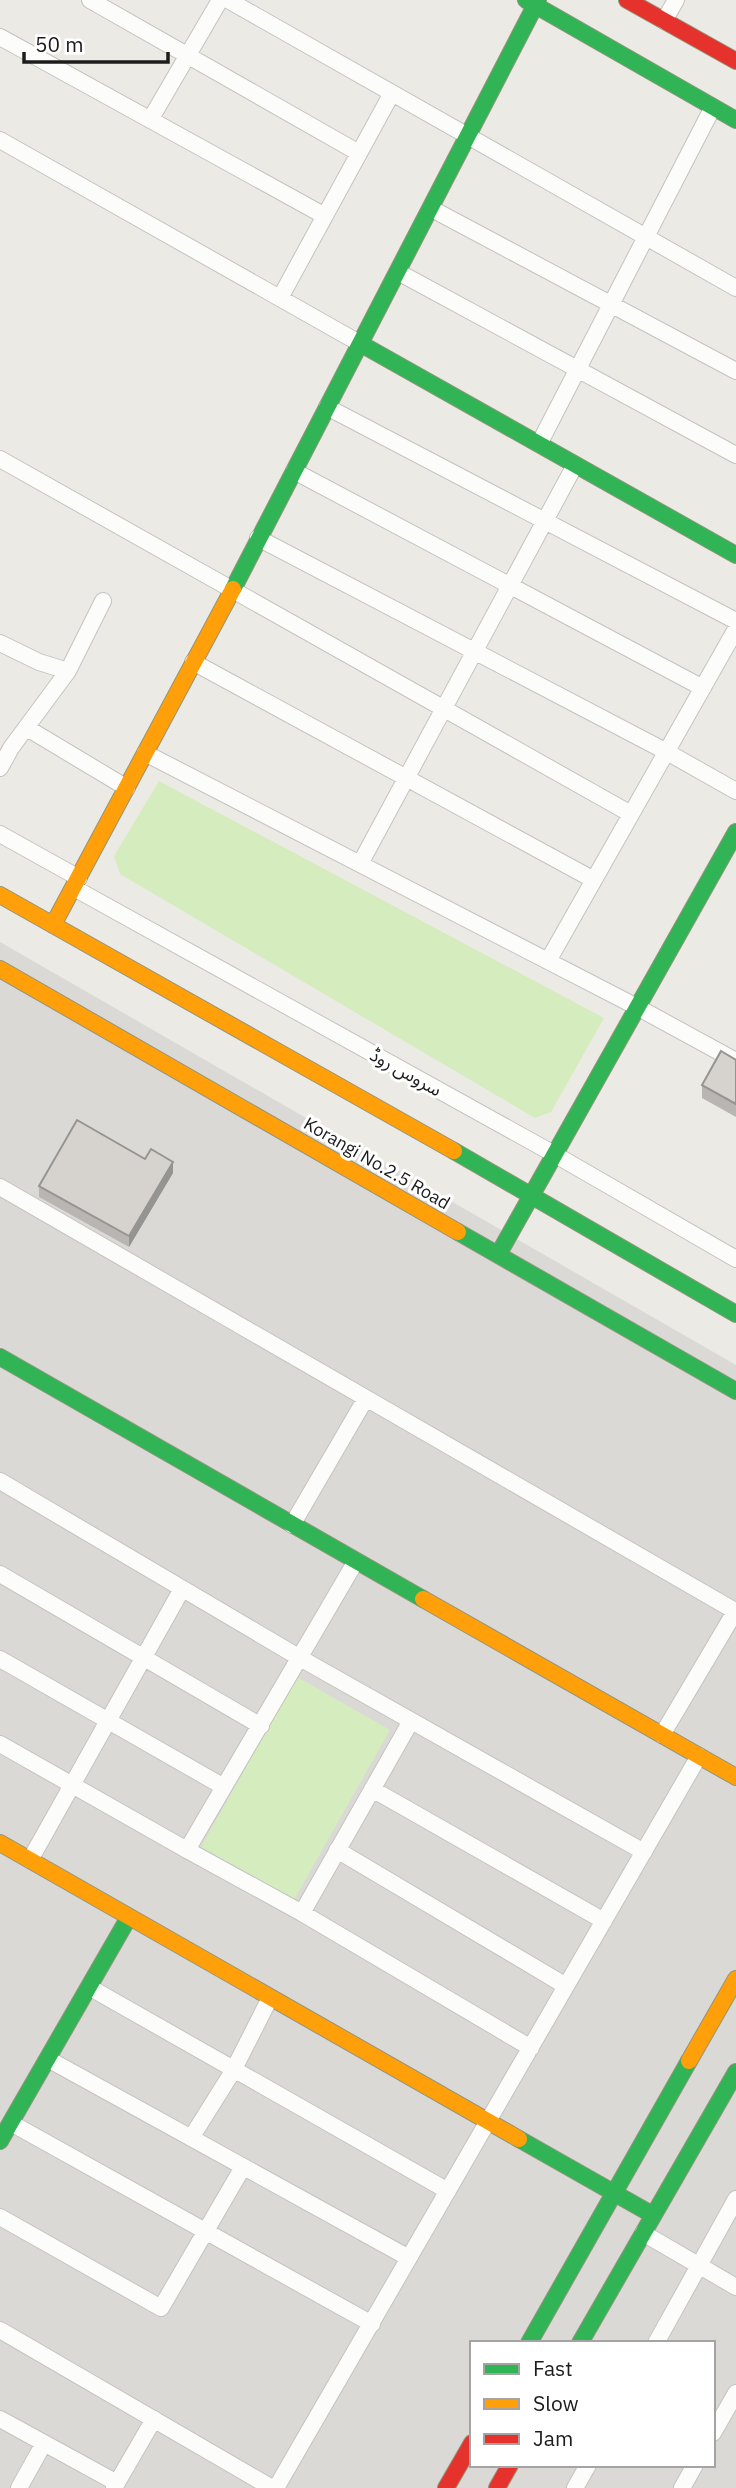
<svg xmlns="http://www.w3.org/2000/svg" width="736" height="2488" font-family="'IBM Plex Sans','Noto Sans Arabic',sans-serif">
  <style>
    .residential { fill: #dad9d6; fill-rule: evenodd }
    .grass { fill: #d5ecbf }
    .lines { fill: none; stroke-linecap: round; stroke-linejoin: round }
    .street-casing { stroke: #c4c3c0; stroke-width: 18 }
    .fast-casing { stroke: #92957c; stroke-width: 18 }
    .slow-casing { stroke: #92957c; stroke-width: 18 }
    .jam-casing { stroke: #92957c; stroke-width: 18 }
    .street { stroke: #fcfcfb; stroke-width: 16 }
    .fast { stroke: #30b455; stroke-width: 16 }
    .slow { stroke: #ff9f0a; stroke-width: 16 }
    .jam { stroke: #e5322d; stroke-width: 16 }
    .wall { fill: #b8b5b2 }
    .shaded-wall { fill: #969491 }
    .building { fill: #d6d3cf; stroke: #969491; stroke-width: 2 }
    .labels { text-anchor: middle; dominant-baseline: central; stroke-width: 6; stroke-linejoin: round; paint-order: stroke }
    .street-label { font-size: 18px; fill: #1c1c1c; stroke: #fff }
  </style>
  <rect width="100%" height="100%" fill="#eceae4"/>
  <path class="residential" d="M 0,942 L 736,1365 L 736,2488 L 0,2488 ZM 472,2343 L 713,2343 L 713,2465 L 472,2465 Z"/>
  <path class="grass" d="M 159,781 L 604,1018 L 551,1112 L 535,1118 L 120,874 L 114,856 Z
    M 297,1677 L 390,1730 L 294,1900 L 201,1847 Z"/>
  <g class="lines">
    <defs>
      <path id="street" d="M 90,0 L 359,153
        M 228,0 L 736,288
        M 664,21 L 676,0
        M 0,37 L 325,216
        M 150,120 L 220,0
        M 0,140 L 361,344
        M 432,209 L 736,371
        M 398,272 L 736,455
        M 280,298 L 392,93
        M 327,407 L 736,621
        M 539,444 L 713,107
        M 0,459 L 631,814
        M 294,471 L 703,688
        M 258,538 L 667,752 L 736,791
        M 0,643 L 39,662 L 68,671
        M 193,662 L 594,880
        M 27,728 L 127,788
        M 145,753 L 637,1007 L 736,1061
        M 0,768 L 11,748 L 68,671 L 103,601
        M 0,834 L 79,878
        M 360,864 L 575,465
        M 74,888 L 554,1154 L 736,1259
        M 548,961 L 736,629
        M 0,1187 L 735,1611
        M 0,1481 L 300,1658 L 644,1852
        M 292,1525 L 366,1398
        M 356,1561 L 187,1850 L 302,1913 L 411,1721
        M 0,1574 L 261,1726
        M 0,1659 L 224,1787
        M 662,1735 L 736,1610
        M 0,1744 L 187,1850
        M 372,1789 L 604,1921
        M 337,1850 L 566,1986
        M 30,1860 L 182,1589
        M 302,1913 L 531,2048
        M 89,1987 L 448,2191
        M 48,2059 L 409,2258
        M 11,2123 L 372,2324
        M 191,2138 L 233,2071 L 270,1998
        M 0,2217 L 161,2308 L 243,2167
        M 643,2233 L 736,2287
        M 0,2330 L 272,2488
        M 656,2343 L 736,2199
        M 0,2419 L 117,2483
        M 713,2433 L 736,2393
        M 19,2488 L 44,2443
        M 114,2488 L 154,2419
        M 276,2488 L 699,1756
        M 575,2488 L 588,2465
        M 682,2488 L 695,2465"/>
      <path id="fast" d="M 526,0 L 736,120
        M 361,344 L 736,555
        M 233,589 L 538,0
        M 454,1151 L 736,1314
        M 458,1232 L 736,1391
        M 498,1255 L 736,832
        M 0,1357 L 423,1599
        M 519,2139 L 653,2215
        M 0,2141 L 129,1917
        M 529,2343 L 689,2061
        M 580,2343 L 736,2072"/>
      <path id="slow" d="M 0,895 L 454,1151
        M 53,925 L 233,589
        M 0,969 L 458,1232
        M 423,1599 L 736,1777
        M 0,1843 L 519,2139
        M 689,2061 L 736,1979"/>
      <path id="jam" d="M 627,0 L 736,61
        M 446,2488 L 472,2443
        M 497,2488 L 510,2465"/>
    </defs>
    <use href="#street" class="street-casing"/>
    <use href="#fast" class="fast-casing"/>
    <use href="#slow" class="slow-casing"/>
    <use href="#jam" class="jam-casing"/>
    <use href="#street" class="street"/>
    <use href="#fast" class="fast"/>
    <use href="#slow" class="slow"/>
    <use href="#jam" class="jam"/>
  </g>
  <path class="wall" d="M 736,1060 L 736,1117 L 702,1098 L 702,1085 Z
    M 145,1159 L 173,1173 L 129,1247 L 39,1197 L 39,1186 Z"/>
  <path class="shaded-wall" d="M 173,1162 L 173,1173 L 129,1247 L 129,1236 Z"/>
  <path class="building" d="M 721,1051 L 736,1060 L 736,1104 L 702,1085 Z
    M 77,1120 L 145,1159 L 151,1149 L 173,1162 L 129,1236 L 39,1186 Z"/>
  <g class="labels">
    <g class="street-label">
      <text transform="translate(406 1072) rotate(29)">سروس روڈ</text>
      <text transform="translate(377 1163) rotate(30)">Korangi No.2.5 Road</text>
    </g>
  </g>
  <rect x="470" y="2341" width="245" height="126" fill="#ffffff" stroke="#a4a4a4" stroke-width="2"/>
  <rect x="484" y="2364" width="35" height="10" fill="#30b455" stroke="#a4a4a4" stroke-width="2"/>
  <text x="533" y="2376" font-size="21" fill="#1c1c1c">Fast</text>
  <rect x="484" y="2399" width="35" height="10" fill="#ff9f0a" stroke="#a4a4a4" stroke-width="2"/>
  <text x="533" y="2411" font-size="21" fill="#1c1c1c">Slow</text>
  <rect x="484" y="2434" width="35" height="10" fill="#e5322d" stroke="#a4a4a4" stroke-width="2"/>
  <text x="533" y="2446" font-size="21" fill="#1c1c1c">Jam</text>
  <path d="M24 52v10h144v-10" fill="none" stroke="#1c1c1c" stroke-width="3.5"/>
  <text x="35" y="52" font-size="21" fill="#1c1c1c" stroke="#ffffff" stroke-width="5" paint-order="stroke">50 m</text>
</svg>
